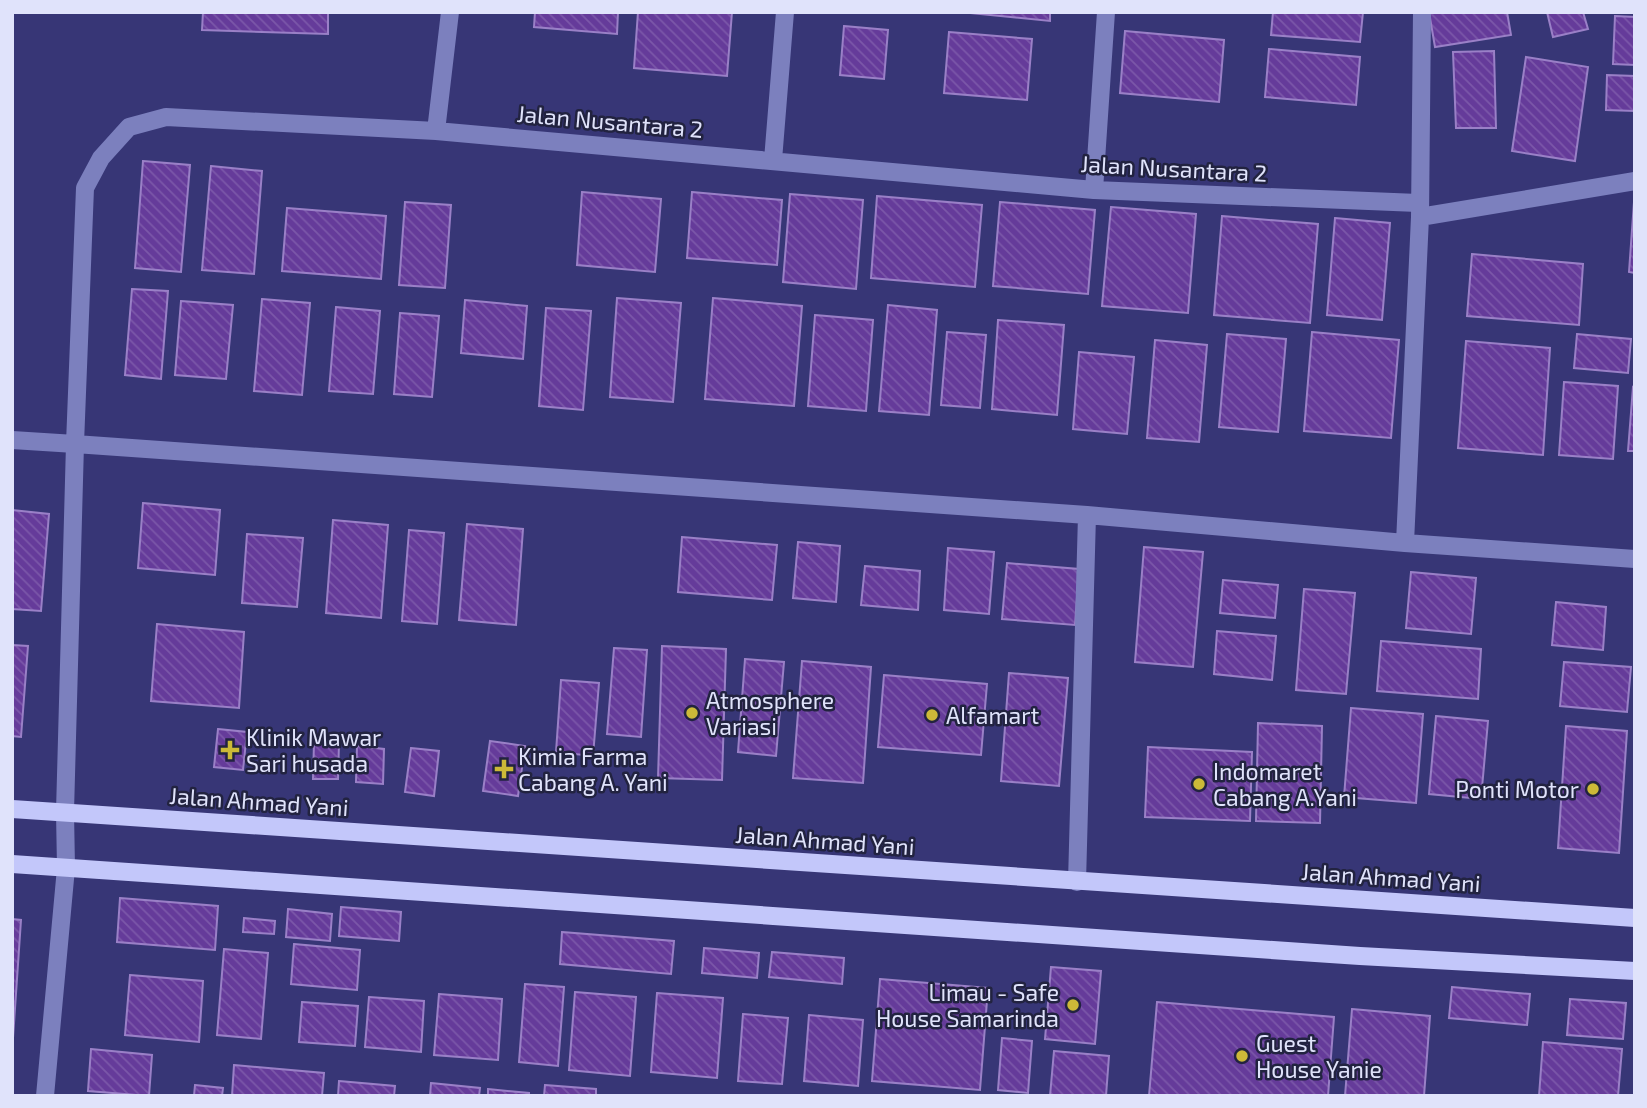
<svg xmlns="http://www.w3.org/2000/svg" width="1647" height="1108" font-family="'Exo 2',sans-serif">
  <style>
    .building { fill: url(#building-back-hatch); stroke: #9a80c7; stroke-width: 2 }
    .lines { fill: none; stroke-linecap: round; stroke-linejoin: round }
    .minor { stroke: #7c80be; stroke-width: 18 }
    .major { stroke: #c3c7fa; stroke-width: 18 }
    .poi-dot { fill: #ccb938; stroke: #222340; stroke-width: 2.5 }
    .labels { text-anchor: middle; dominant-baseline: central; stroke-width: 5; stroke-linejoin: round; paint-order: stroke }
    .street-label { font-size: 23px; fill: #e0e3fb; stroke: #222340 }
    .poi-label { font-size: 23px; fill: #e0e3fb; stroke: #222340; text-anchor: start }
  </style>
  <defs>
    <pattern id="building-back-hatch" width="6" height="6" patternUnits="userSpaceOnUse" patternTransform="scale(1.75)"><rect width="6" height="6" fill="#653b9a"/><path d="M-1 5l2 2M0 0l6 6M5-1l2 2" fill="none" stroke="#7b57a9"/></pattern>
  </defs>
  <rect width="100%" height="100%" fill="#373676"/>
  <path class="building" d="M 203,12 L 328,12 L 328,34 L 202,30 Z
    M 535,12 L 618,12 L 617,34 L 534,27 Z
    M 638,12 L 732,12 L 727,76 L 634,68 Z
    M 960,12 L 1050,12 L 1050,21 Z
    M 1273,12 L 1363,12 L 1360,42 L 1271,35 Z
    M 1429,12 L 1507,12 L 1511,35 L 1435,47 Z
    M 1547,12 L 1583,12 L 1588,29 L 1553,37 Z
    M 1615,16 L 1635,17 L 1635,65 L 1613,64 Z
    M 844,26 L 888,30 L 884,79 L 840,75 Z
    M 1125,31 L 1224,40 L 1219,102 L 1120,93 Z
    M 949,32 L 1032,39 L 1027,100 L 944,93 Z
    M 1269,49 L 1360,57 L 1356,105 L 1265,97 Z
    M 1494,51 L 1496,128 L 1456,128 L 1453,52 Z
    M 1526,57 L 1588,67 L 1575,161 L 1512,151 Z
    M 1607,75 L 1635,76 L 1635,111 L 1606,110 Z
    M 143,161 L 190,165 L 181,272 L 135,268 Z
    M 211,166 L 262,171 L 254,274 L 202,270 Z
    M 582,192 L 661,199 L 655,272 L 577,265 Z
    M 692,192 L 782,200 L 777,265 L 687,258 Z
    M 790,194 L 863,200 L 856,289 L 783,282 Z
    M 877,196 L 982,205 L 975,287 L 871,278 Z
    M 405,202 L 451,205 L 445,288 L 399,285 Z
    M 1000,202 L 1095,210 L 1088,294 L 993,286 Z
    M 1634,202 L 1635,202 L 1635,273 L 1629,272 Z
    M 1111,207 L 1196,214 L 1188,313 L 1102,306 Z
    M 287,208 L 386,216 L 381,279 L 282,271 Z
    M 1222,216 L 1318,224 L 1310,323 L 1214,315 Z
    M 1335,218 L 1390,223 L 1382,320 L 1327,315 Z
    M 1472,254 L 1583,264 L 1579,325 L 1467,316 Z
    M 132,289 L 168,291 L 161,379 L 125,375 Z
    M 617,298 L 681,303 L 673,402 L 610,397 Z
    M 713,298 L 802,306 L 794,406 L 705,399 Z
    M 262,299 L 310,303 L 302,395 L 254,391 Z
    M 465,300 L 527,306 L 523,359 L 461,353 Z
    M 181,301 L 233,305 L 226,379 L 175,375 Z
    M 888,305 L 937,310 L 929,415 L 879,411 Z
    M 336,307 L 380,311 L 373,394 L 329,391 Z
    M 546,308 L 591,311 L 583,410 L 539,406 Z
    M 400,313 L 439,316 L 432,397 L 394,394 Z
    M 815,315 L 873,320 L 866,411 L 808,406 Z
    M 998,320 L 1064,325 L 1057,415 L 992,409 Z
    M 947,332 L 986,335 L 980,408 L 941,405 Z
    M 1312,332 L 1399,340 L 1391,438 L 1304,431 Z
    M 1227,334 L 1286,339 L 1278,432 L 1219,427 Z
    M 1577,334 L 1631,339 L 1628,373 L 1574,368 Z
    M 1155,340 L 1207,345 L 1199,442 L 1147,438 Z
    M 1466,341 L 1550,348 L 1543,455 L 1458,448 Z
    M 1079,352 L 1134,357 L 1127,434 L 1073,429 Z
    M 1564,382 L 1618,386 L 1613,459 L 1559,455 Z
    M 1633,387 L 1635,388 L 1635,451 L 1628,451 Z
    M 143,503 L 220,510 L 215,575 L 138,568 Z
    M 12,510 L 49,514 L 41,611 L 12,609 Z
    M 333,520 L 388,525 L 381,618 L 326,613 Z
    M 467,524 L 523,529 L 516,625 L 459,620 Z
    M 409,530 L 444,533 L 437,624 L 402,621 Z
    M 247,534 L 303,538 L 297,607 L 242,603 Z
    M 682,537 L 777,545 L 772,600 L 678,592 Z
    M 798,542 L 840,546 L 836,602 L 793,598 Z
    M 1144,547 L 1203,552 L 1193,667 L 1135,662 Z
    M 948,548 L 994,552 L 989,614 L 944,610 Z
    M 1007,563 L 1079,569 L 1075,625 L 1002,619 Z
    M 865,566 L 920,571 L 918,610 L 861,605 Z
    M 1411,572 L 1476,578 L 1471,634 L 1406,628 Z
    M 1223,580 L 1278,585 L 1275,618 L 1220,613 Z
    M 1304,589 L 1355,593 L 1346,694 L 1296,690 Z
    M 1556,602 L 1606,607 L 1603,650 L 1552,645 Z
    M 157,624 L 244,632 L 239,708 L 151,701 Z
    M 1217,631 L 1276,636 L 1272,680 L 1214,674 Z
    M 1381,641 L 1481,649 L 1478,699 L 1377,691 Z
    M 12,645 L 28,646 L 21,737 L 12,736 Z
    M 662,646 L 726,649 L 722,780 L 658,778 Z
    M 614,648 L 647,650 L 641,737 L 607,734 Z
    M 745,659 L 784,662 L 776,756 L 738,752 Z
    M 802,661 L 871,667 L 863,783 L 793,778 Z
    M 1564,662 L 1631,667 L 1627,712 L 1560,706 Z
    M 1009,673 L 1068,678 L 1059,786 L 1001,781 Z
    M 884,675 L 987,684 L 981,755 L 878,747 Z
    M 561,680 L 599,683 L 593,756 L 556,752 Z
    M 1351,708 L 1423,714 L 1416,803 L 1344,797 Z
    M 1436,716 L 1488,721 L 1481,799 L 1429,794 Z
    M 1258,723 L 1322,726 L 1320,823 L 1256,821 Z
    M 1566,726 L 1627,731 L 1619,853 L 1558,848 Z
    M 218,729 L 247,732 L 243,770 L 214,767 Z
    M 490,741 L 525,746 L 518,796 L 483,791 Z
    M 314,742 L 339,743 L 338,779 L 313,779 Z
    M 357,746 L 384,749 L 383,784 L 356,782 Z
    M 1148,747 L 1252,752 L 1250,821 L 1145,817 Z
    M 411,748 L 439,751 L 434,796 L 405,792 Z
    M 120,898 L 218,906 L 215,950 L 117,942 Z
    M 341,907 L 401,912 L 399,941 L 339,936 Z
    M 288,909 L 332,914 L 330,941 L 286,937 Z
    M 244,918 L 275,921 L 274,934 L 243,932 Z
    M 12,919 L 21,920 L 13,1038 L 12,1038 Z
    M 562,932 L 674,941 L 671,974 L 560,964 Z
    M 294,944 L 360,950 L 357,990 L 291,984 Z
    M 704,948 L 759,953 L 757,978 L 702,973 Z
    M 224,949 L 268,953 L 261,1039 L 217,1035 Z
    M 772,952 L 844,958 L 842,984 L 769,977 Z
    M 1051,967 L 1101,971 L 1095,1044 L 1045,1039 Z
    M 130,975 L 203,981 L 199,1042 L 125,1035 Z
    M 880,979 L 988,988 L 980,1090 L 872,1081 Z
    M 525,984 L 564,987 L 558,1066 L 519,1062 Z
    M 1452,987 L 1530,994 L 1527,1025 L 1449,1018 Z
    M 575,992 L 636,997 L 630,1076 L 569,1070 Z
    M 657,993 L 723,998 L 717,1078 L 651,1072 Z
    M 439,994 L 502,999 L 498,1060 L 434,1055 Z
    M 369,997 L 424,1001 L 421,1052 L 365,1047 Z
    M 1570,999 L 1626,1003 L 1623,1039 L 1567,1035 Z
    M 302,1002 L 358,1006 L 355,1046 L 299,1042 Z
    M 1157,1002 L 1334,1017 L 1328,1096 L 1149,1096 Z
    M 1352,1009 L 1430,1016 L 1424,1096 L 1345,1096 Z
    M 743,1014 L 788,1018 L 782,1084 L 738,1081 Z
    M 809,1015 L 863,1020 L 858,1086 L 804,1081 Z
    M 1002,1038 L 1032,1041 L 1028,1093 L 998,1090 Z
    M 1543,1042 L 1622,1049 L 1618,1096 L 1539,1096 Z
    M 91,1049 L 152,1055 L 149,1096 L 88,1091 Z
    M 1054,1051 L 1109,1056 L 1106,1096 L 1050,1096 Z
    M 234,1065 L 324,1073 L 322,1096 L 232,1096 Z
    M 339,1081 L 395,1086 L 394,1096 L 338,1096 Z
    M 431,1083 L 480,1088 L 479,1096 L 430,1096 Z
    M 195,1085 L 223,1088 L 222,1096 L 194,1096 Z
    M 545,1085 L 596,1089 L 596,1096 L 544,1096 Z
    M 488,1089 L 529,1093 L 529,1096 L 488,1096 Z"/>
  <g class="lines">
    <path class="minor" d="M 436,131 L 450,12
      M 773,160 L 785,12
      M 1094,190 L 1106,12
      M 1420,217 L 1635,181
      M 12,440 L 75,444 L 85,188 L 101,158 L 129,127 L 166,117 L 436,131 L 1094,190 L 1418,203
      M 1405,543 L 1420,217 L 1422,12
      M 1077,882 L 1087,515
      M 45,1096 L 66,868 L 65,812 L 75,444 L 1087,515 L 1405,543 L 1635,559"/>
    <path class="major" d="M 12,809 L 1635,918
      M 12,864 L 1360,956 L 1635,971"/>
  </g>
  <g class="poi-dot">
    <circle cx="692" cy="713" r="7"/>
    <circle cx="932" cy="715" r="7"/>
    <path d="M226.5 739.5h7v7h7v7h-7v7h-7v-7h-7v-7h7z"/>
    <path d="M500.5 758.5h7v7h7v7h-7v7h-7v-7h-7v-7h7z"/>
    <circle cx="1199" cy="784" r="7"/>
    <circle cx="1593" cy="789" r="7"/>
    <circle cx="1073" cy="1005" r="7"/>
    <circle cx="1242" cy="1056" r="7"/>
  </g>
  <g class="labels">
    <g class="street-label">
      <text transform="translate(610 121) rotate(5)">Jalan Nusantara 2</text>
      <text transform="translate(1174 168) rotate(3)">Jalan Nusantara 2</text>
      <text transform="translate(259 801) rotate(4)">Jalan Ahmad Yani</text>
      <text transform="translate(825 840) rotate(4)">Jalan Ahmad Yani</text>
      <text transform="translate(1391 877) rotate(4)">Jalan Ahmad Yani</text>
    </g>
    <g class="poi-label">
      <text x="706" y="700">Atmosphere<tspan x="706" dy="26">Variasi</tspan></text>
      <text x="946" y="715">Alfamart</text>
      <text x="246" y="737">Klinik Mawar<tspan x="246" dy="26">Sari husada</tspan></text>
      <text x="518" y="756">Kimia Farma<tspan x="518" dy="26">Cabang A. Yani</tspan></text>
      <text x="1213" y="771">Indomaret<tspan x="1213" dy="26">Cabang A.Yani</tspan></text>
      <text x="1579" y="789" text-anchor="end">Ponti Motor</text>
      <text x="1059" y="992" text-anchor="end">Limau - Safe<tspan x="1059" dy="26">House Samarinda</tspan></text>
      <text x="1256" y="1043">Guest<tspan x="1256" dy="26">House Yanie</tspan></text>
    </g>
  </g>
  <rect width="1647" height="1108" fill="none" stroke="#e0e3fb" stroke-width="28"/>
</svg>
